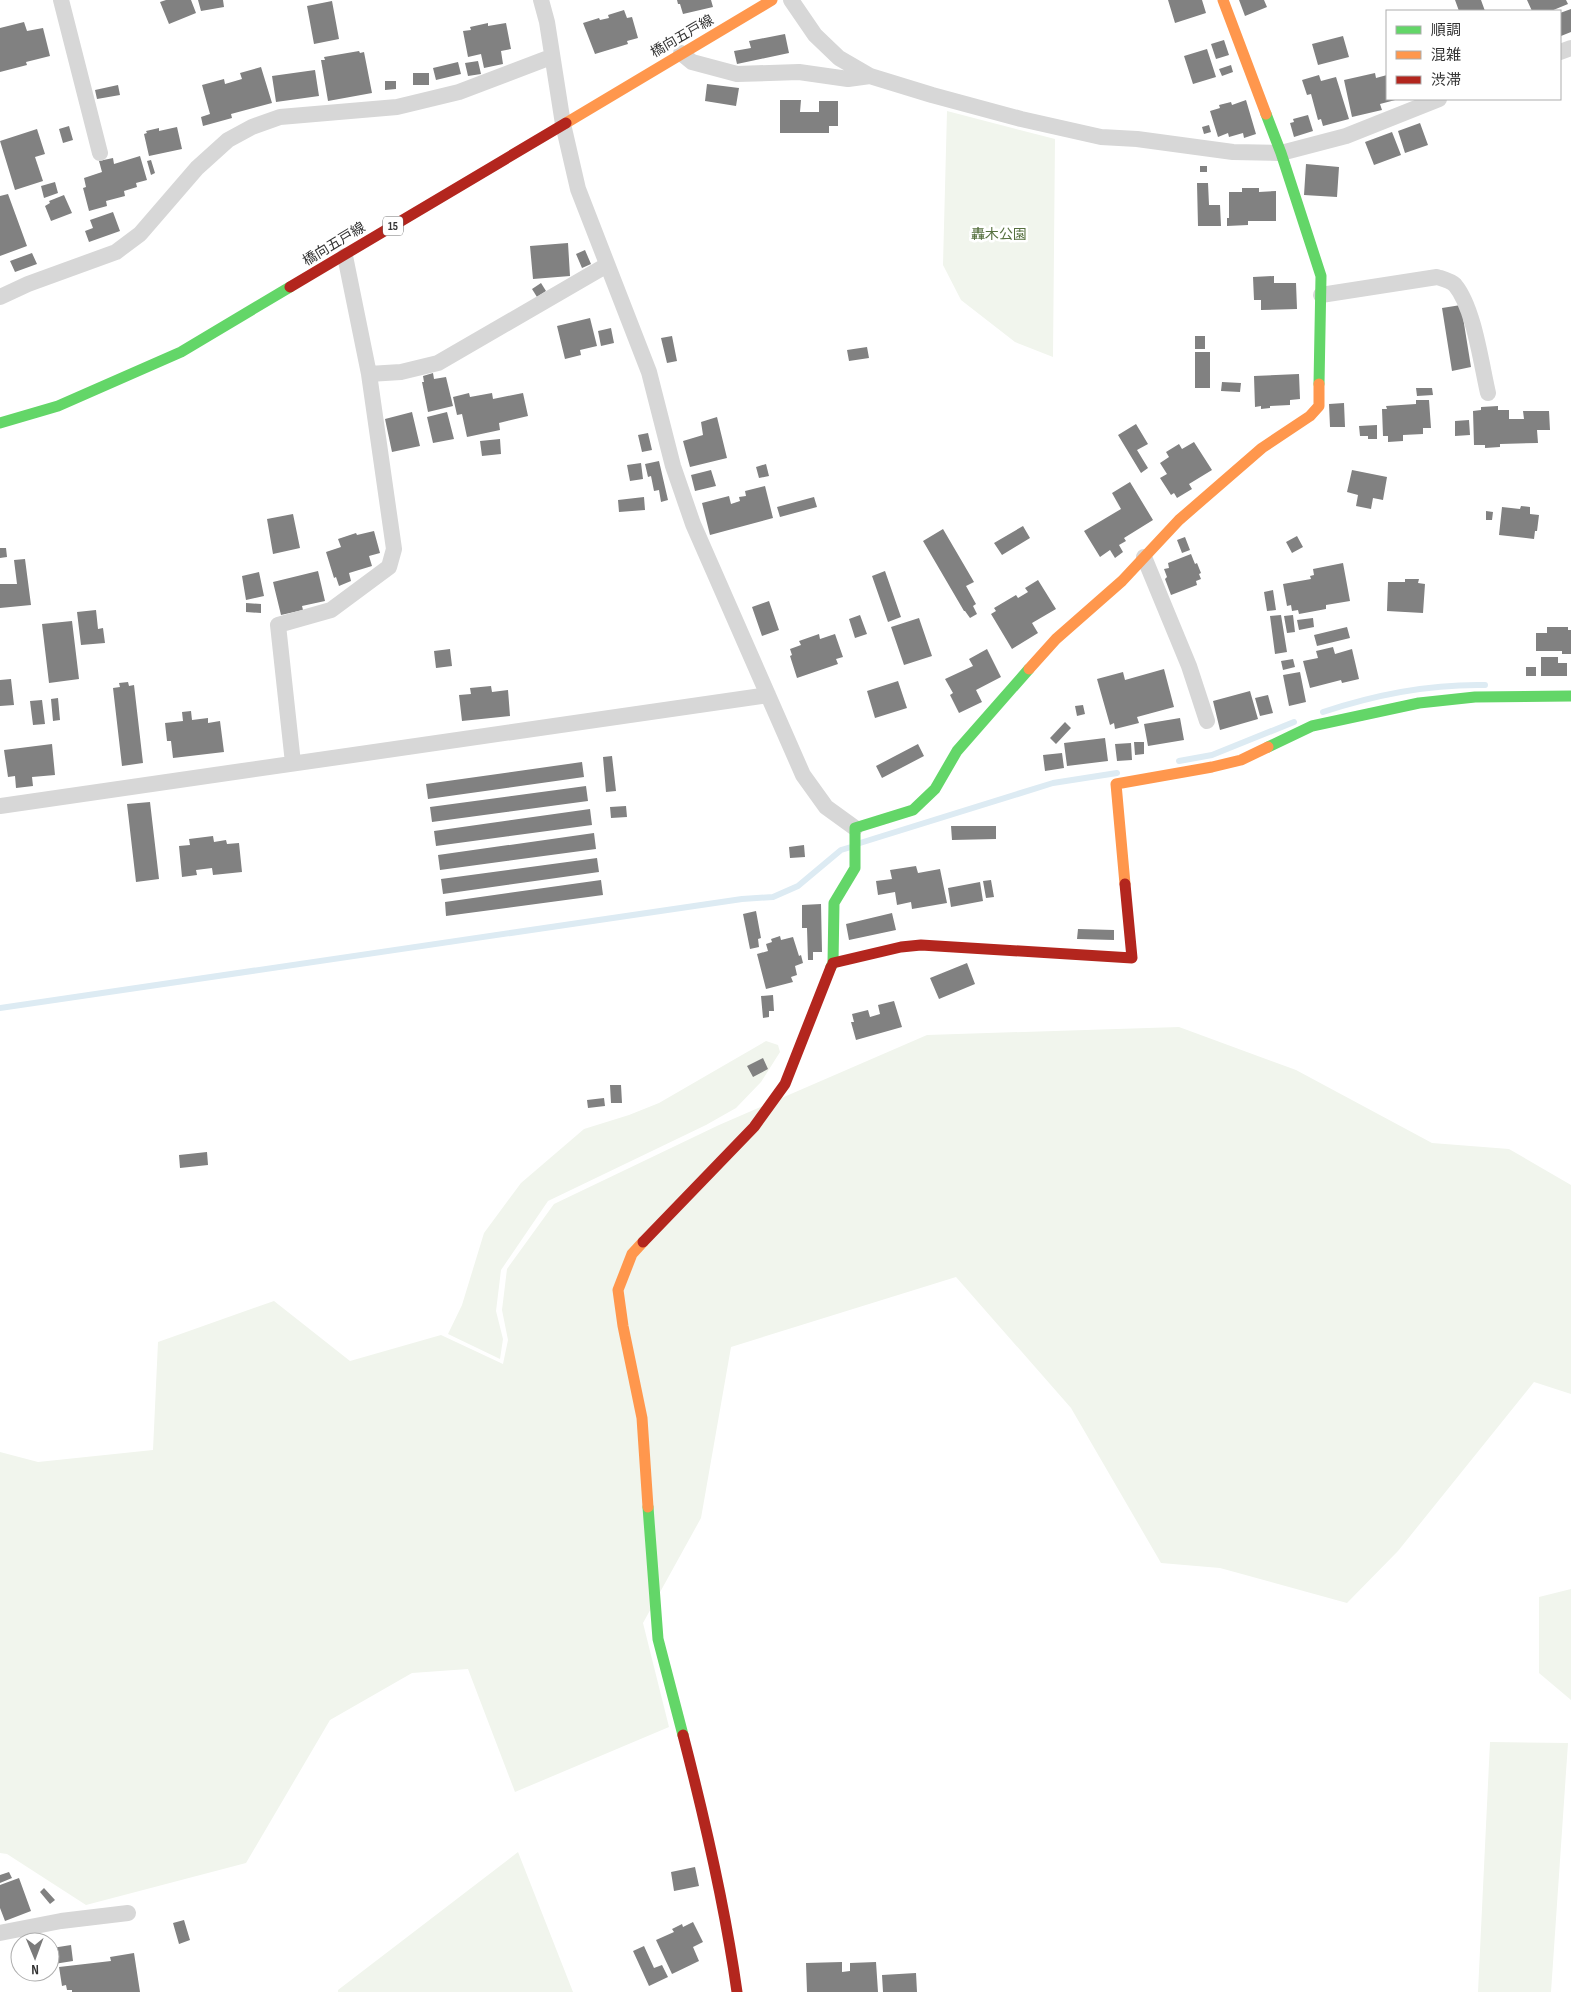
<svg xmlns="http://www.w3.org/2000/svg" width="1571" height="1992" font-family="'Sofia Sans Condensed','Noto Sans JP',sans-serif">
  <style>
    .green { fill: #f1f5ed }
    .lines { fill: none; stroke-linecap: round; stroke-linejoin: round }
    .stream { stroke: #ddebf3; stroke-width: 6 }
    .building { fill: #818181 }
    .street { stroke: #d7d7d7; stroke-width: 16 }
    .fast { stroke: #63d668; stroke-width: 11 }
    .slow { stroke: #ff974d; stroke-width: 11 }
    .jam { stroke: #b3261e; stroke-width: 11 }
    .labels { text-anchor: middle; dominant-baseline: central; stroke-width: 5; stroke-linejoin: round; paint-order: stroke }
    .shield { fill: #fff; stroke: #707070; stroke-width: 1 }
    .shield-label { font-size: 12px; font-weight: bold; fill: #333 }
    .street-label { font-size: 14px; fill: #333; stroke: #fff }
    .park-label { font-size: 14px; fill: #56703f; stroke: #fff }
  </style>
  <rect width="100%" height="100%" fill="#fff"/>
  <path class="green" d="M 947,111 L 1055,139 L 1053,357 L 1015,342 L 961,300 L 943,265 Z
    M 1179,1027 L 1296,1070 L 1432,1143 L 1509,1149 L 1571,1185 L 1571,1394 L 1534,1382 L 1398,1551 L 1347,1603 L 1220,1568 L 1161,1563 L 1071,1408 L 956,1277 L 731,1347 L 701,1518 L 643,1623 L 669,1727 L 515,1792 L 468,1669 L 412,1673 L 330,1720 L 246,1863 L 86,1905 L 7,1854 L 0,1853 L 0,1452 L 38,1462 L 153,1450 L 158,1342 L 274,1301 L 350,1361 L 441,1335 L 503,1364 L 508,1340 L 502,1310 L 507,1269 L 554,1204 L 719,1125 L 927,1035 Z
    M 766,1041 L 778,1045 L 780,1052 L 761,1082 L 736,1108 L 706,1125 L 548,1201 L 501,1270 L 496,1311 L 503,1339 L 500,1359 L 448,1334 L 462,1305 L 484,1233 L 521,1183 L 584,1129 L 629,1115 L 659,1103 Z
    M 1571,1589 L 1571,1700 L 1539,1673 L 1539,1597 Z
    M 1490,1742 L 1568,1743 L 1551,1992 L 1478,1992 Z
    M 518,1852 L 573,1992 L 338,1992 L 338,1990 Z"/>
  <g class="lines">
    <path class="stream" d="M 1323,712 C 1374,695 1431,684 1485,685
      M 1179,761 L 1212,755 L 1294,722
      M 860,843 L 1053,783 L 1117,773
      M 0,1008 L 742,899 L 773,897 L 798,886 L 841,850 L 851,847"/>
  </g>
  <path class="building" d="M 166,0 L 191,0 L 196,13 L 169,24 L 160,2 Z
    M 198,0 L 223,0 L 224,7 L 201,11 Z
    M 677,0 L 711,0 L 713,7 L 683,14 L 680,4 L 678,4 Z
    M 1168,0 L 1202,0 L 1206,13 L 1175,23 Z
    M 1239,0 L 1264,0 L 1267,7 L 1245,16 Z
    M 1455,0 L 1481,0 L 1485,11 L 1459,11 Z
    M 1527,0 L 1566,0 L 1568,4 L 1551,11 L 1532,11 Z
    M 332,1 L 339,39 L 314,44 L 307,6 Z
    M 1571,9 L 1571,32 L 1561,36 L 1560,13 Z
    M 624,10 L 627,18 L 632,17 L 638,38 L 627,41 L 628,44 L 595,54 L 583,23 L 599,18 L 600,20 L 609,18 L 608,15 Z
    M 24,22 L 27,31 L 43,28 L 50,56 L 26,62 L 27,65 L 0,72 L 0,28 Z
    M 488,23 L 488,26 L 506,23 L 511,49 L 501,51 L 503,64 L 484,68 L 481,54 L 468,57 L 463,31 L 471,30 L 470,27 Z
    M 785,34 L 789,53 L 737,64 L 734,51 L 751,48 L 749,41 Z
    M 1343,36 L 1349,57 L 1318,65 L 1312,44 Z
    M 1224,40 L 1229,55 L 1216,59 L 1211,44 Z
    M 1207,49 L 1216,77 L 1193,84 L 1184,56 Z
    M 359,51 L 360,53 L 364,52 L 372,93 L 328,101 L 321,60 L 325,60 L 324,57 Z
    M 478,61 L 481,74 L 468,76 L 465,63 Z
    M 458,62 L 461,74 L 436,80 L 433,68 Z
    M 1231,65 L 1233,72 L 1222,76 L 1219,69 Z
    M 261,67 L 272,103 L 231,114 L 232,118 L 203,126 L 201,117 L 210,114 L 202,85 L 224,79 L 225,84 L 242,79 L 240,73 Z
    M 315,70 L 319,96 L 276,102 L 272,76 Z
    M 413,73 L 429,73 L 429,85 L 413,85 Z
    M 1375,73 L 1376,78 L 1387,75 L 1387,99 L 1399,99 L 1380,104 L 1382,110 L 1352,117 L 1344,80 Z
    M 1319,75 L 1321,81 L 1336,77 L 1349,119 L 1323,126 L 1321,119 L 1318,120 L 1311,94 L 1307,95 L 1302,80 Z
    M 385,81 L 396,81 L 396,89 L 385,90 Z
    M 707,84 L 739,88 L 736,106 L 705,101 Z
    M 118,85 L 120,95 L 97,99 L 95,90 Z
    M 780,100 L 801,100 L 800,112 L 819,112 L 819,101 L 838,101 L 838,126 L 829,126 L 829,133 L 780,133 Z
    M 1246,100 L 1256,134 L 1244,138 L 1243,133 L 1229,137 L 1228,133 L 1218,137 L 1210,111 L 1220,108 L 1219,105 L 1231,102 L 1232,105 Z
    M 1308,115 L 1313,131 L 1294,137 L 1290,123 L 1294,122 L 1293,119 Z
    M 1420,123 L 1428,145 L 1405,153 L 1398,131 Z
    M 1209,125 L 1211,132 L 1204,134 L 1202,127 Z
    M 69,126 L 73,140 L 63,143 L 59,129 Z
    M 177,127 L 182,149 L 149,156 L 144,134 L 147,133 L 146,131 L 159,128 L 159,131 Z
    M 37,129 L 45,154 L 35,157 L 43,181 L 15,190 L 0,141 Z
    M 1392,132 L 1401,155 L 1374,165 L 1365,142 Z
    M 140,156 L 147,180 L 136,183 L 137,187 L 124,191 L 125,196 L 106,201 L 107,206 L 89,211 L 83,188 L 86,187 L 84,178 L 102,172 L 99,161 L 113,158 L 114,164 Z
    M 151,160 L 155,173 L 151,175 L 147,161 Z
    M 1306,164 L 1339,167 L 1337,197 L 1304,195 Z
    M 1200,166 L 1207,166 L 1207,172 L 1200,172 Z
    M 55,182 L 58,193 L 44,198 L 41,186 Z
    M 1197,183 L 1208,183 L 1209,205 L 1220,205 L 1221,226 L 1198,226 Z
    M 1242,188 L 1259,188 L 1259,192 L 1276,191 L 1276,221 L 1248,221 L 1248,225 L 1227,226 L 1227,218 L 1229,218 L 1229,192 L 1242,192 Z
    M 8,194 L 27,246 L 0,256 L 0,196 Z
    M 64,195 L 72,213 L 51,221 L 45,206 L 50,203 L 49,201 Z
    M 113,212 L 120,231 L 89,242 L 85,231 L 93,228 L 90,220 Z
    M 568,243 L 570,276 L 533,279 L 530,246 Z
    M 585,250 L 591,264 L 582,268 L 576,254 Z
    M 32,253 L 37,264 L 15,272 L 10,261 Z
    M 1274,276 L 1274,283 L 1296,283 L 1297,309 L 1261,310 L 1261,300 L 1254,300 L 1253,277 Z
    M 541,283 L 546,291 L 537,297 L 532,289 Z
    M 1461,305 L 1471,367 L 1452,371 L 1442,308 Z
    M 590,318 L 597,346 L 580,350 L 581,355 L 565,359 L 557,326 Z
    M 611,328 L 614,343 L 601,346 L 598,331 Z
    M 672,336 L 677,361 L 667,363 L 661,338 Z
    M 1195,336 L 1205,336 L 1205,349 L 1195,349 Z
    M 867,347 L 869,358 L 849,361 L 847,350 Z
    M 1195,352 L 1210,352 L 1210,388 L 1195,388 Z
    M 433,373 L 434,379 L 446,377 L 453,406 L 428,412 L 422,382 L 424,382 L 423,376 Z
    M 1299,374 L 1300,399 L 1290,400 L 1290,405 L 1270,406 L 1270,408 L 1261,409 L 1261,406 L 1255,407 L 1254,376 Z
    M 1222,382 L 1241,383 L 1240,392 L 1221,391 Z
    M 1416,388 L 1432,388 L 1433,395 L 1417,396 Z
    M 469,393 L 470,397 L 492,393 L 493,399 L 523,393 L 528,416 L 499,423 L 500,430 L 467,437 L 462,414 L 457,415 L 453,397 Z
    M 1416,400 L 1429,400 L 1431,428 L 1423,428 L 1423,434 L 1403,435 L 1403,441 L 1388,442 L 1388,436 L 1383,436 L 1382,409 L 1387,409 L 1386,406 L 1416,404 Z
    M 1344,403 L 1345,427 L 1330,427 L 1329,404 Z
    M 1498,406 L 1498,410 L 1509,410 L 1509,419 L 1524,419 L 1523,411 L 1549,411 L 1550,430 L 1537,430 L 1538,443 L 1500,444 L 1500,447 L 1485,448 L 1485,445 L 1474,445 L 1473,411 L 1481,410 L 1481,407 Z
    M 412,412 L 420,446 L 392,452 L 385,419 Z
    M 447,412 L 454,439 L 433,443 L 427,417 Z
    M 717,417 L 727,458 L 690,467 L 683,441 L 703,435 L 701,422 Z
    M 1469,420 L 1470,435 L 1455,436 L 1455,421 Z
    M 1136,424 L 1148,444 L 1137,450 L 1148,468 L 1141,473 L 1118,435 Z
    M 1377,425 L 1377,439 L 1368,439 L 1368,436 L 1360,436 L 1359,426 Z
    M 648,433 L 652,450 L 642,452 L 638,435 Z
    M 500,439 L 501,454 L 482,456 L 480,441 Z
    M 1194,442 L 1212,470 L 1189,484 L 1192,489 L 1177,498 L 1174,493 L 1171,495 L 1160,478 L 1167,474 L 1160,463 L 1169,457 L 1166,452 L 1179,444 L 1182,449 Z
    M 659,461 L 668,500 L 661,502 L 659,490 L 654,491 L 651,476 L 648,477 L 645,464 Z
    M 641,463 L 643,479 L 630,481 L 627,465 Z
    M 766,464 L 769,476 L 759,478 L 756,467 Z
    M 711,470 L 716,486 L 695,491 L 691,475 Z
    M 1352,470 L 1387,477 L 1383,500 L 1373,498 L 1371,509 L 1356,506 L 1358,495 L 1347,492 Z
    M 1130,482 L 1153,520 L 1124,538 L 1126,541 L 1119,545 L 1123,552 L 1115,558 L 1110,550 L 1100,557 L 1084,531 L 1121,509 L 1112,493 Z
    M 765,486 L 773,518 L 710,535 L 702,503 L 729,496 L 731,504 L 740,501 L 739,497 L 746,496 L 745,491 Z
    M 644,497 L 645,510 L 619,512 L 618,500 Z
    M 814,497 L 817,507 L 780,517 L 777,507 Z
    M 1521,506 L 1530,507 L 1530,514 L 1539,515 L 1537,531 L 1535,531 L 1534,539 L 1499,535 L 1502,507 L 1520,509 Z
    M 1486,511 L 1493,512 L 1492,520 L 1486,520 Z
    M 293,514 L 300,548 L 273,554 L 267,519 Z
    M 1023,526 L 1030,538 L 1002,555 L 994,543 Z
    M 943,529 L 974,582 L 966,586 L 976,604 L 973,606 L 977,614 L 970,618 L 965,611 L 964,611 L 923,541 Z
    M 374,531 L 380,553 L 369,556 L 372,566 L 349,573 L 351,581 L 339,586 L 336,577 L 334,578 L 326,552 L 341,547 L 338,539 L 356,533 L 357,535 Z
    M 1297,536 L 1303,547 L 1292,553 L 1286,542 Z
    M 1185,537 L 1190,550 L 1182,553 L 1177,540 Z
    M 0,548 L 6,548 L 7,557 L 0,558 Z
    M 1191,554 L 1195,564 L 1197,563 L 1201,573 L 1199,574 L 1201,579 L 1196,581 L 1197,585 L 1171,595 L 1165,579 L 1167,577 L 1164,569 L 1169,568 L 1168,563 Z
    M 25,559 L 31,605 L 0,608 L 0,584 L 17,584 L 14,560 Z
    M 1343,563 L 1350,601 L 1326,605 L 1326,609 L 1299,614 L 1298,610 L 1292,611 L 1291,605 L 1287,606 L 1283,584 L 1311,579 L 1310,576 L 1314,575 L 1313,569 Z
    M 318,571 L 325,601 L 302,606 L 303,610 L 281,615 L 273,582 Z
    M 885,571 L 901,617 L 888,622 L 872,576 Z
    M 259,572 L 264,596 L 246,600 L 242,576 Z
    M 1405,579 L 1419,579 L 1418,583 L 1425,584 L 1423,613 L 1387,611 L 1388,582 L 1405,582 Z
    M 1038,580 L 1056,609 L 1032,623 L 1038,633 L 1012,649 L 991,614 L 996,611 L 994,608 L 1016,595 L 1018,598 L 1028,592 L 1025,588 Z
    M 1273,590 L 1276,610 L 1267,611 L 1264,592 Z
    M 769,601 L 779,630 L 762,636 L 752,607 Z
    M 246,603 L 261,604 L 261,613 L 246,612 Z
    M 96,610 L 98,629 L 103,628 L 105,643 L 81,645 L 77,612 Z
    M 860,615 L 867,634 L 855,638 L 849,619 Z
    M 1281,615 L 1287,652 L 1275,654 L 1270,616 Z
    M 1293,615 L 1295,632 L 1287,633 L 1284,616 Z
    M 919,618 L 932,656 L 904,665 L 891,627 Z
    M 1313,618 L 1314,627 L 1299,630 L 1297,620 Z
    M 72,621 L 79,679 L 49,683 L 42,624 Z
    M 1347,627 L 1350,638 L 1317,646 L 1314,635 Z
    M 1547,627 L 1568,627 L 1568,630 L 1571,630 L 1571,654 L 1562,654 L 1562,651 L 1536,651 L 1536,633 L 1547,633 Z
    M 819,634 L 820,639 L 835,634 L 843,657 L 836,659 L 838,664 L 797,678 L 790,656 L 792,655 L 790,649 L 801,645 L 799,641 Z
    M 1333,647 L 1335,654 L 1352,649 L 1359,679 L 1342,683 L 1341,680 L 1310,688 L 1303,661 L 1318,658 L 1316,651 Z
    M 450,649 L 452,666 L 436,668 L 434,651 Z
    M 987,649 L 1001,677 L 976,690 L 982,702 L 959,713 L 950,695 L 953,693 L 945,679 L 973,666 L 969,659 Z
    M 1541,657 L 1558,657 L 1558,663 L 1567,663 L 1567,676 L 1541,676 Z
    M 1293,659 L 1295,667 L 1283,670 L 1281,661 Z
    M 1526,667 L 1536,667 L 1536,676 L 1526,676 Z
    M 1164,669 L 1174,707 L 1137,717 L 1139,723 L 1115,729 L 1114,723 L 1110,725 L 1097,679 L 1123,672 L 1125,680 Z
    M 1300,672 L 1306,702 L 1289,706 L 1283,675 Z
    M 11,679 L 14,705 L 0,706 L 0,680 Z
    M 898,681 L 907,708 L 875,718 L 867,691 Z
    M 128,682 L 129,686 L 134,685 L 143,763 L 122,766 L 113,688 L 120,687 L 119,683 Z
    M 491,686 L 492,692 L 508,690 L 510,716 L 462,721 L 459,695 L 471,694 L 470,688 Z
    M 1250,691 L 1258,719 L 1220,730 L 1213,701 Z
    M 1268,695 L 1273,713 L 1260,716 L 1255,698 Z
    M 58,698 L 60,720 L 53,721 L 51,699 Z
    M 42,700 L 45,724 L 33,725 L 30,701 Z
    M 1083,705 L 1085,714 L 1077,716 L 1075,706 Z
    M 191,711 L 192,720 L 208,718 L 208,723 L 220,721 L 224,752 L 173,758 L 171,741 L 167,741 L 165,723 L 183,721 L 182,712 Z
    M 1180,718 L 1184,740 L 1148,746 L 1144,724 Z
    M 1065,722 L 1071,728 L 1056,744 L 1050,738 Z
    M 1105,738 L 1108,761 L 1067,766 L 1064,743 Z
    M 1134,742 L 1144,742 L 1144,754 L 1135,755 Z
    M 1131,743 L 1132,760 L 1117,761 L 1115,744 Z
    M 52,744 L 55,775 L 32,777 L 33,786 L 16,788 L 15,776 L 8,777 L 4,750 Z
    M 918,744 L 924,756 L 882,778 L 876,766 Z
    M 1062,753 L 1064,768 L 1045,771 L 1043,755 Z
    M 612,756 L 616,791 L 606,792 L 603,757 Z
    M 582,762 L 584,777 L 428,799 L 426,784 Z
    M 586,786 L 588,801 L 432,822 L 430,807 Z
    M 150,802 L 159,879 L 136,882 L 127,804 Z
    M 626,806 L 627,817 L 611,818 L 610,807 Z
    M 590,809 L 592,825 L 436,846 L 434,831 Z
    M 951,826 L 996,826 L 996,839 L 952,840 Z
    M 594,833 L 596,849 L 440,870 L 438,855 Z
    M 213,836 L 214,842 L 226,840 L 227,844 L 239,843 L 242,872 L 213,875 L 212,868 L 196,870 L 197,875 L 182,877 L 179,846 L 190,845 L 189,839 Z
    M 804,845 L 805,857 L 790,858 L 789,847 Z
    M 597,858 L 599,872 L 443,894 L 441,879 Z
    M 916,866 L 918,873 L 940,869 L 947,903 L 912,909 L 911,902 L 897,905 L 895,892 L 878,895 L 876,881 L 892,879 L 890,870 Z
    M 601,880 L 603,895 L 446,916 L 445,902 Z
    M 991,880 L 994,897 L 986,898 L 983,881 Z
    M 980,882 L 983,901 L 951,907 L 948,888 Z
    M 821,904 L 822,952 L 813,952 L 813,960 L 808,960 L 807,928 L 802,928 L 802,905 Z
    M 756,911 L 761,938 L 758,939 L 759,947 L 750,949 L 743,914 Z
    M 892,913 L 896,930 L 849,940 L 846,924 Z
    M 1078,929 L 1114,930 L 1114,940 L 1077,939 Z
    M 780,936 L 781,940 L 793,937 L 799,956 L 801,955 L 803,963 L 795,966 L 797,975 L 791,977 L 793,982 L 766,989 L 757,954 L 768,951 L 766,944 L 772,942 L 771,939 Z
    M 967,963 L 975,984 L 939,999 L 930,978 Z
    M 773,995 L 774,1011 L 769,1011 L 769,1017 L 763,1018 L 761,996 Z
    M 894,1001 L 902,1027 L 856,1040 L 851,1022 L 854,1022 L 852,1014 L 868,1010 L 870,1017 L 880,1014 L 878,1005 Z
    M 763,1058 L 768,1069 L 753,1077 L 747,1066 Z
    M 610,1085 L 621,1085 L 622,1103 L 611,1103 Z
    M 604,1098 L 605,1106 L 588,1108 L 587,1100 Z
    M 207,1152 L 208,1165 L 180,1168 L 179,1155 Z
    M 695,1867 L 699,1886 L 674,1891 L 671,1872 Z
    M 9,1872 L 12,1878 L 0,1883 L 0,1875 Z
    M 19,1878 L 31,1911 L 5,1921 L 0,1908 L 0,1885 Z
    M 44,1888 L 55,1900 L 50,1904 L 40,1892 Z
    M 184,1920 L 190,1940 L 179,1944 L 173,1923 Z
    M 693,1922 L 703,1942 L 693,1947 L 699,1961 L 672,1974 L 656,1940 L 674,1932 L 672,1929 L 682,1924 L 683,1927 Z
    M 71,1945 L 73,1961 L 54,1964 L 52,1948 Z
    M 644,1946 L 654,1968 L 662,1965 L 668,1977 L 649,1986 L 633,1951 Z
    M 134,1953 L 140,1992 L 72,1992 L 72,1990 L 67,1990 L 66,1985 L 62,1986 L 59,1967 L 111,1961 L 110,1957 Z
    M 842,1962 L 842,1972 L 850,1971 L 850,1963 L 876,1962 L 878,1992 L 807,1992 L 806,1963 Z
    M 916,1973 L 917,1992 L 883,1992 L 882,1975 Z"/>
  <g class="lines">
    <path class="street" d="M 61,0 L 100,153
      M 541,0 L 547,22 L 563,124 L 578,189 L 649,372 L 673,466 L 693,524 L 803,775 L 826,807 L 855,828
      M 791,0 L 815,35 L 839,58 L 870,76 L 932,95 L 1021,119 L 1101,137 L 1137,139 L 1233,152 L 1281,153 L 1346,136 L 1439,99
      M 1560,52 L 1571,48
      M 681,53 L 692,62 L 737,74 L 799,72 L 848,79 L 870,76
      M 1321,295 L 1437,277 C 1443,279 1451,281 1455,285 C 1474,308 1481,363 1488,393
      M 0,297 L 28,284 L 116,252 L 140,234 L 197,168 L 228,140 L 252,127 L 280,117 L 397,107 L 459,92 L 551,57
      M 369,374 L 401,372 L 438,363 L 607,265
      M 1144,557 L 1189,666 L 1207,721
      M 293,763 L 278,625 L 331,610 L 389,567 L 394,549 L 369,374 L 345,256
      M 0,806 L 768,695
      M 0,1933 L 61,1921 L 128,1913"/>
    <path class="fast" d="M 1266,114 L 1281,153 L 1321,276 L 1319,384
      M 0,423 L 58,406 L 181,352 L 290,287
      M 1268,747 L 1312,726 L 1419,703 L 1475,697 L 1571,696
      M 831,967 L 833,963 L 834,903 L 855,868 L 855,828 L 913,810 L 935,789 L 957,751 L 1029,669
      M 648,1507 L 658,1639 L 683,1735"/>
    <path class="slow" d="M 1223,0 L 1266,114
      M 566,123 L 772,0
      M 1029,669 L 1056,639 L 1122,581 L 1179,520 L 1262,448 L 1310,416 L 1319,406 L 1319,384
      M 1125,884 L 1116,784 L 1212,767 L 1241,760 L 1268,747
      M 643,1242 L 632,1254 L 618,1290 L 623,1326 L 642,1418 L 648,1507"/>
    <path class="jam" d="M 290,287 L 566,123
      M 833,963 L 901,947 L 921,945 L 1132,958 L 1125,884
      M 643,1242 L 754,1127 L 785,1084 L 831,967
      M 683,1735 C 705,1820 725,1906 737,1992"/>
  </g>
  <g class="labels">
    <rect class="shield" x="383" y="216.5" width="20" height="19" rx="4"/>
    <g class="shield-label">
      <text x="393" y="226">15</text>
    </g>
    <g class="street-label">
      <text transform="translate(682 36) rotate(-30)">橋向五戸線</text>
      <text transform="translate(334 244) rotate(-31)">橋向五戸線</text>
    </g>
    <g class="park-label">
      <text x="999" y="234">轟木公園</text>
    </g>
  </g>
  <rect x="1386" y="10" width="175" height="90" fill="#ffffff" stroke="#adadad"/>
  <rect x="1396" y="26" width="25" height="8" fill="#63d668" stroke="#adadad"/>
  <text x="1431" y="35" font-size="15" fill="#333333">順調</text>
  <rect x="1396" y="51" width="25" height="8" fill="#ff974d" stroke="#adadad"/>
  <text x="1431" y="60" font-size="15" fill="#333333">混雑</text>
  <rect x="1396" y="76" width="25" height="8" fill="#b3261e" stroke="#adadad"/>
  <text x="1431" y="85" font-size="15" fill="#333333">渋滞</text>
  <g transform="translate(35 1957) rotate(179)"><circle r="24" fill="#ffffff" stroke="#adadad"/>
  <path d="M0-4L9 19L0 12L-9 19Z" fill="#7a7a7a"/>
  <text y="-8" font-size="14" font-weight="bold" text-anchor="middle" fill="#333333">N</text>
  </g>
</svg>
